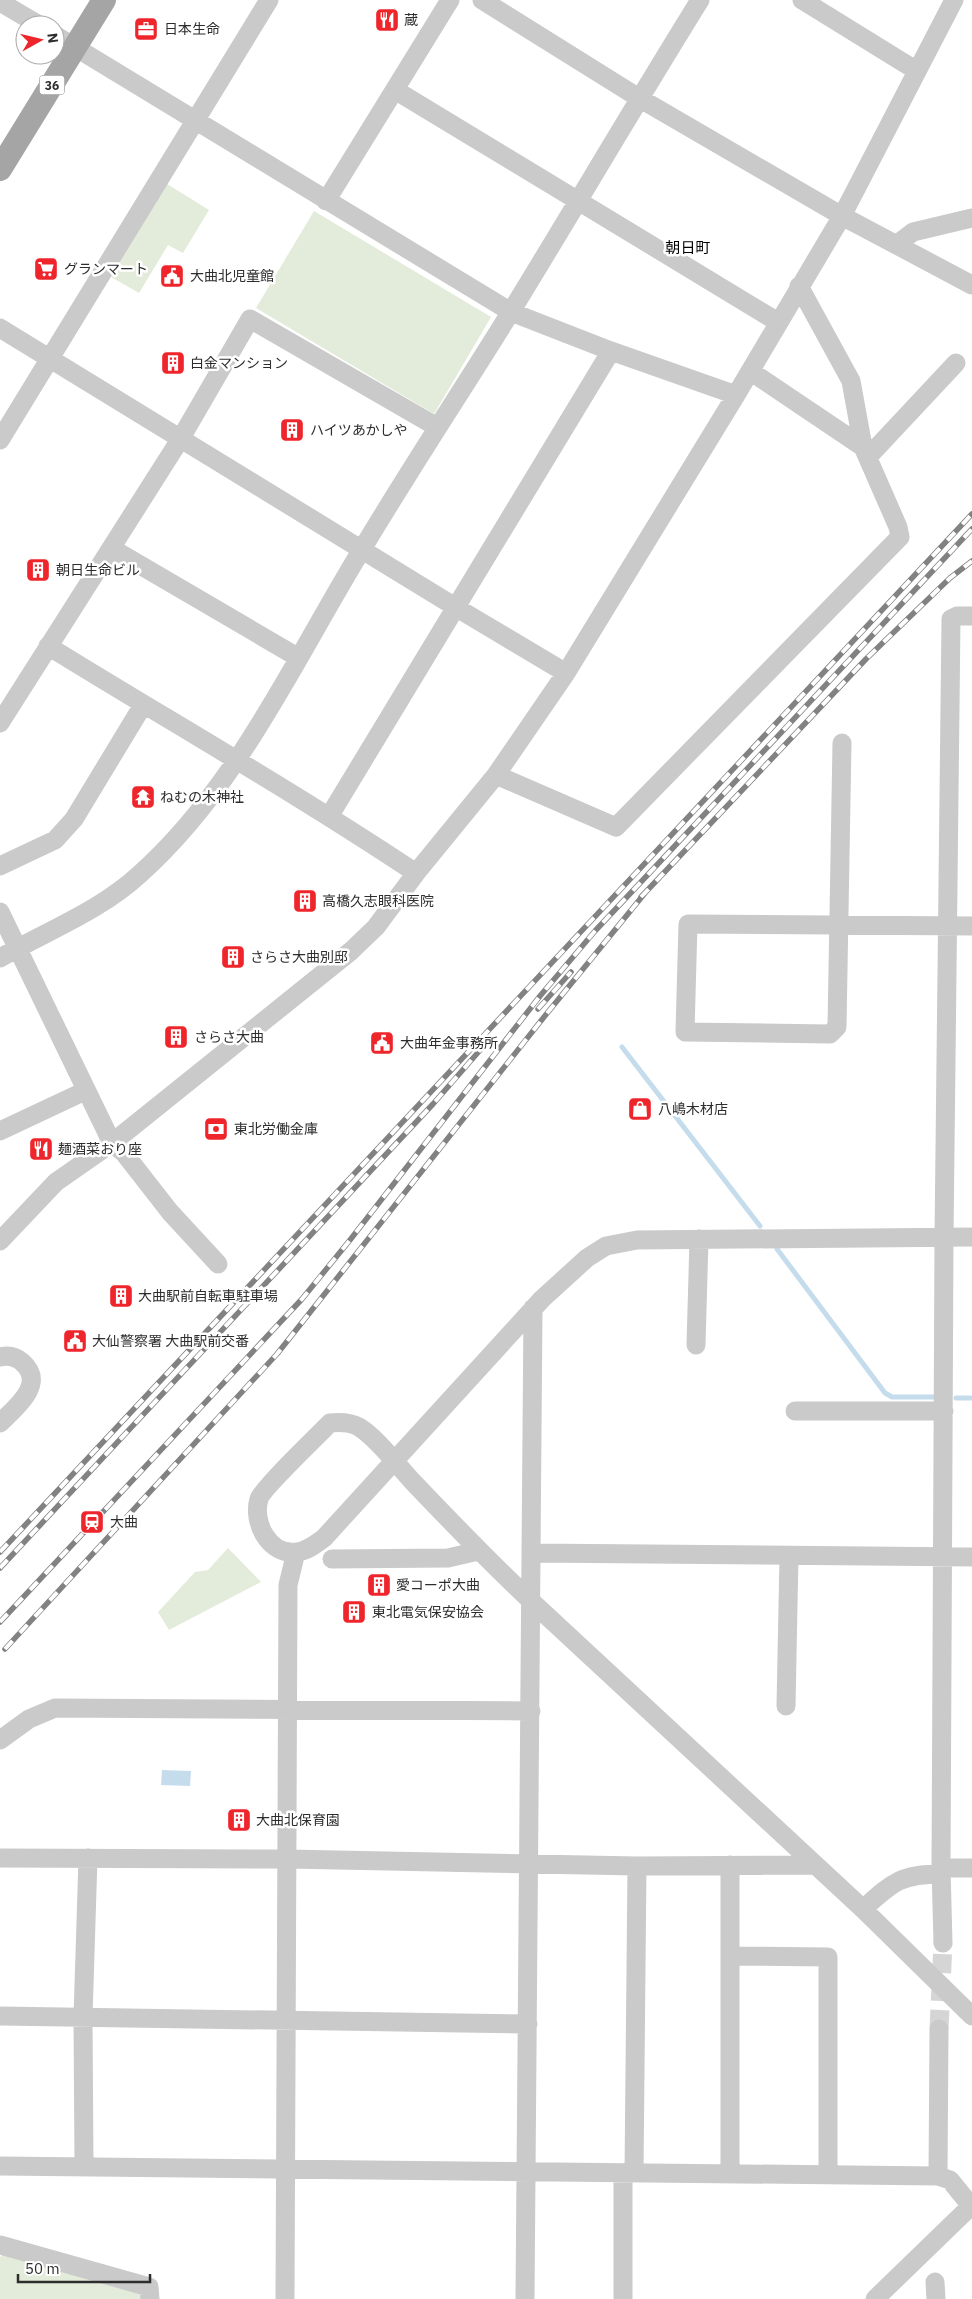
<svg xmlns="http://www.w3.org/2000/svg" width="972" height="2299" font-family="'IBM Plex Sans','Noto Sans JP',sans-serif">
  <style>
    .green { fill: #e3ecda }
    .water { fill: #c5dced }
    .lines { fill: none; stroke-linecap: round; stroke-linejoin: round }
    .stream { stroke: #c5dced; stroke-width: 5 }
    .minor-tunnel { stroke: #d5d5d5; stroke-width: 19; stroke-dasharray: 19 9; stroke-linecap: butt }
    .minor { stroke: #cacaca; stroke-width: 19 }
    .major { stroke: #a5a5a5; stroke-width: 24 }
    .rail-casing { stroke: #828282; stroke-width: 5.5 }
    .rail { stroke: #fff; stroke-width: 4; stroke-dasharray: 11; stroke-linecap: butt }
    .labels { text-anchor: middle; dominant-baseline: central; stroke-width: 5; stroke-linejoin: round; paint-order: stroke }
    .shield { fill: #fff; stroke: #6c6c6c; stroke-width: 1 }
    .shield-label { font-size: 12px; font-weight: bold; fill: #2d2d2d }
    .poi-label { font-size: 14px; fill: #2d2d2d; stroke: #fff; text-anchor: start }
    .neighbourhood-label { font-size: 15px; fill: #000; stroke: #fff }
  </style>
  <rect width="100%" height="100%" fill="#fff"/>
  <path class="green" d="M 167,184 L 209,210 L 183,253 L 168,245 L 139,293 L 111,277 Z
    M 314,211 L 491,317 L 434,414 L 256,308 Z
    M 228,1548 L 261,1582 L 169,1630 L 158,1612 L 195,1572 L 208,1570 Z
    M 4,2253 L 136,2289 L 144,2299 L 0,2299 L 0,2257 Z"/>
  <path class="water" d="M 162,1770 L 191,1771 L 190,1786 L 161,1785 Z"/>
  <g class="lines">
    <path class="stream" d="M 622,1047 L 760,1226
      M 777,1249 L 885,1393 L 892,1397 L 934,1397
      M 956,1398 L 972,1398"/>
    <path class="minor-tunnel" d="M 939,2029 L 943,1943"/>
    <path class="minor" d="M 482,0 L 639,98 L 842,216 L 972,285
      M 802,0 L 917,71
      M 0,2 L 39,25
      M 55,35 L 511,312 L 611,351 L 736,395
      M 395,90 L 778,322
      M 326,201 L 450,0
      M 896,245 L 913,232 L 972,218
      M 0,328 L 457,608 L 566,673
      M 750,371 L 863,447
      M 0,440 L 269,0
      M 868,457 L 956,363
      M 111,548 L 299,658
      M 48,646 C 171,722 296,793 416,873
      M 0,723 L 181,438 L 250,319 L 437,427
      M 842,743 L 837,1027 L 830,1034 L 685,1032 L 688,924 L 972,926
      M 496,775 L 616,827 L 900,537 L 898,527 L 863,447 L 851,381 L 799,286
      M 330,815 L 611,351
      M 0,866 L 55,840 L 74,819 L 143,705
      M 0,912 L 112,1143 L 124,1153 L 170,1212 L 218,1264
      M 0,958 C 47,931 100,911 140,874 C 239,785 295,658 364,546 C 412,466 463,389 512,310 C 575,207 636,103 700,0
      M 0,1131 L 85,1091
      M 972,1237 L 637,1240 L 606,1246 L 587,1258 L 542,1299 L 324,1538 C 316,1544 307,1551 297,1552 C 269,1556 252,1522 259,1499 C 262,1489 319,1434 330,1423 C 340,1422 350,1422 359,1427 C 376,1437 399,1467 413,1482 C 452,1523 491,1563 532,1602 L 863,1909 L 972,2016
      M 0,1241 L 56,1182 L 112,1143 L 351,951 L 376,927 L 416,873 L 496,775 L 566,673 L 736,395 L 842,216 L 954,0
      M 696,1345 L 699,1239
      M 0,1357 C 8,1355 16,1357 22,1362 C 47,1384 15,1408 0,1423
      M 795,1411 L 944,1411
      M 532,1553 L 972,1557
      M 332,1559 L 448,1558 L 478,1551
      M 786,1706 L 789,1556
      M 0,1740 L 29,1719 L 55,1708 L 531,1711
      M 0,1858 L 288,1859 L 637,1866 L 814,1865
      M 941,1868 L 972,1868
      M 863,1909 C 892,1883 900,1874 941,1874
      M 943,1943 L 941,1868 L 944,1237 L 951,619 L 957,616 L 972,616
      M 730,1956 L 828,1957 L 828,2174
      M 0,2016 L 528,2024
      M 939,2029 L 938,2176 L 950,2180 L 971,2206
      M 84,2165 L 83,2017 L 88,1858
      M 0,2166 L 938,2176
      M 623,2173 L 623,2299
      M 634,2173 L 637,1866
      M 730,2173 L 730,1865
      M 0,2245 L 149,2287 L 150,2299
      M 935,2282 L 936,2299
      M 285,2299 L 288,1585 L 296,1552
      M 525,2299 L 533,1308
      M 875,2299 L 972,2205"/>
    <path class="major" d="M 0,169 L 104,0"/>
    <defs>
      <path id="rail" d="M 641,897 L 866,659 L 950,578 L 972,561
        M 538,1009 L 571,972
        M 0,1552 L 972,514
        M 0,1568 L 433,1104 L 488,1041
        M 0,1622 L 302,1299 L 350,1240 L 540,996 L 595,931 L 972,529
        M 5,1649 L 277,1354 L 544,1017 L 645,893"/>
    </defs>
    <use href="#rail" class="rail-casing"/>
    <use href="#rail" class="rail"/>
  </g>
  <defs>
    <symbol id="restaurant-square" viewBox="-11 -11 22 22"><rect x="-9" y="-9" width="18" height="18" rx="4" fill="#ef252c" stroke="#fff"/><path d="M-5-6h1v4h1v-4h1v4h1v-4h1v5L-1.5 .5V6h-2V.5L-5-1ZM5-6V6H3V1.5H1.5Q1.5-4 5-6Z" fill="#fff"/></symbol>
    <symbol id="office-square" viewBox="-11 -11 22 22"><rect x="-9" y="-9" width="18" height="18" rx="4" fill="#ef252c" stroke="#fff"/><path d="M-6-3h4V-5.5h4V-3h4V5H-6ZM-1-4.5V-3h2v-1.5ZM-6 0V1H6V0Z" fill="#fff"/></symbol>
    <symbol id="supermarket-square" viewBox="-11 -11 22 22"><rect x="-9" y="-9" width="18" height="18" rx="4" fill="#ef252c" stroke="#fff"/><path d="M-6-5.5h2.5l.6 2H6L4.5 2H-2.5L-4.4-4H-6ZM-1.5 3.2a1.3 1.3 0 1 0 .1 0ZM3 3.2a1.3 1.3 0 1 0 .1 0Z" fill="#fff"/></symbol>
    <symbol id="civic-square" viewBox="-11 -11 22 22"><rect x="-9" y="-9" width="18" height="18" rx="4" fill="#ef252c" stroke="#fff"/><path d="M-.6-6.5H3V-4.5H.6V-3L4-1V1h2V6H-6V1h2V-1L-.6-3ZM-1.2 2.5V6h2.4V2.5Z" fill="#fff"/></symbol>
    <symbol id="building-square" viewBox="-11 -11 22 22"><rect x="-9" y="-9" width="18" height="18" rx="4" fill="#ef252c" stroke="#fff"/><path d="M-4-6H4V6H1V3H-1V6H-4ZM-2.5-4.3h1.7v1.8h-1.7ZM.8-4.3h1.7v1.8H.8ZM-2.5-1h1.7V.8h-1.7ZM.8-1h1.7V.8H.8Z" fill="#fff"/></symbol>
    <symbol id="temple-square" viewBox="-11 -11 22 22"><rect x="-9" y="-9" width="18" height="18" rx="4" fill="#ef252c" stroke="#fff"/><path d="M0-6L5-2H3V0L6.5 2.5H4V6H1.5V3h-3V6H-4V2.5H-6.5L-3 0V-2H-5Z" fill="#fff"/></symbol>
    <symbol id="shop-square" viewBox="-11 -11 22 22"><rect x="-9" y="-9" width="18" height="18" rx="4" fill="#ef252c" stroke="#fff"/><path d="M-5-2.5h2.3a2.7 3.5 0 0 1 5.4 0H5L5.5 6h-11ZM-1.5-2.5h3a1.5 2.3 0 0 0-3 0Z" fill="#fff"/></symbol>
    <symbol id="bank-square" viewBox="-11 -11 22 22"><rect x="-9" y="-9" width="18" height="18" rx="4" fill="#ef252c" stroke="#fff"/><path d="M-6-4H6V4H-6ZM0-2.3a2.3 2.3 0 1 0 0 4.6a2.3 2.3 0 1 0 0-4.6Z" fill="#fff"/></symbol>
    <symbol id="station-square" viewBox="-11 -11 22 22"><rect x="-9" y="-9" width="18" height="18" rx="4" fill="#ef252c" stroke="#fff"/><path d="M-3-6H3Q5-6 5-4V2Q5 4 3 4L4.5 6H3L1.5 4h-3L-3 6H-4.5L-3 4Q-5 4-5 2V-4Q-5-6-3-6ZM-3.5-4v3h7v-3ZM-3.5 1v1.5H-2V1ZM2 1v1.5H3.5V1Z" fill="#fff"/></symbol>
  </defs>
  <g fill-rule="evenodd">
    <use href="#restaurant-square" x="373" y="6" width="28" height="28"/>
    <use href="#office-square" x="132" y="15" width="28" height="28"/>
    <use href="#supermarket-square" x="32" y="255" width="28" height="28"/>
    <use href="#civic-square" x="158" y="262" width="28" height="28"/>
    <use href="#building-square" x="159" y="349" width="28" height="28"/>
    <use href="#building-square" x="278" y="416" width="28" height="28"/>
    <use href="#building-square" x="24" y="556" width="28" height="28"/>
    <use href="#temple-square" x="129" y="783" width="28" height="28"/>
    <use href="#building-square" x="291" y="887" width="28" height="28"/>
    <use href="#building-square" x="219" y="943" width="28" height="28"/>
    <use href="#building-square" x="162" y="1023" width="28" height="28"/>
    <use href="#civic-square" x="368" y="1029" width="28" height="28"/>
    <use href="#shop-square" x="626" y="1095" width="28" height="28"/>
    <use href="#bank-square" x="202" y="1115" width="28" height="28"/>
    <use href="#restaurant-square" x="27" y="1135" width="28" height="28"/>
    <use href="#building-square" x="107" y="1282" width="28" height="28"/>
    <use href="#civic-square" x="61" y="1327" width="28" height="28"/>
    <use href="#station-square" x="78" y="1508" width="28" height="28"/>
    <use href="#building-square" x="365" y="1571" width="28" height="28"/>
    <use href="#building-square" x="340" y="1598" width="28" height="28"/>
    <use href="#building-square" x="225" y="1806" width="28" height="28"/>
  </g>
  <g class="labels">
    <rect class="shield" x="39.5" y="75.5" width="25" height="19" rx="4"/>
    <g class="shield-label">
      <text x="52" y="85">36</text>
    </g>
    <g class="poi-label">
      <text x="404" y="20">蔵</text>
      <text x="164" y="29">日本生命</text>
      <text x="64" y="269">グランマート</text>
      <text x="190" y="276">大曲北児童館</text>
      <text x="190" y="363">白金マンション</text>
      <text x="310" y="430">ハイツあかしや</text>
      <text x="56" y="570">朝日生命ビル</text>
      <text x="160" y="797">ねむの木神社</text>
      <text x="322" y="901">高橋久志眼科医院</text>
      <text x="250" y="957">さらさ大曲別邸</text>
      <text x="194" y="1037">さらさ大曲</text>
      <text x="400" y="1043">大曲年金事務所</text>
      <text x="658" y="1109">八嶋木材店</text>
      <text x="234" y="1129">東北労働金庫</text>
      <text x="58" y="1149">麺酒菜おり座</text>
      <text x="138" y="1296">大曲駅前自転車駐車場</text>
      <text x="92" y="1341">大仙警察署 大曲駅前交番</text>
      <text x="110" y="1522">大曲</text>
      <text x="396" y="1585">愛コーポ大曲</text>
      <text x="372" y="1612">東北電気保安協会</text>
      <text x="256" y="1820">大曲北保育園</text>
    </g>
    <g class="neighbourhood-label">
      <text x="688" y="247">朝日町</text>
    </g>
  </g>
  <g transform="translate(40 40) rotate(82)"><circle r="24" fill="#ffffff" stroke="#ababab"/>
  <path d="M0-4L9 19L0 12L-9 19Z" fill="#ef252c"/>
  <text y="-8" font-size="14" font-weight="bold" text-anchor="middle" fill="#2d2d2d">N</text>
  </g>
  <path d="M18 2274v8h132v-8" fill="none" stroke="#2d2d2d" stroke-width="2.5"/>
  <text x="25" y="2274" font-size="15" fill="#2d2d2d" stroke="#ffffff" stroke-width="4" paint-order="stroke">50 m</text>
</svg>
